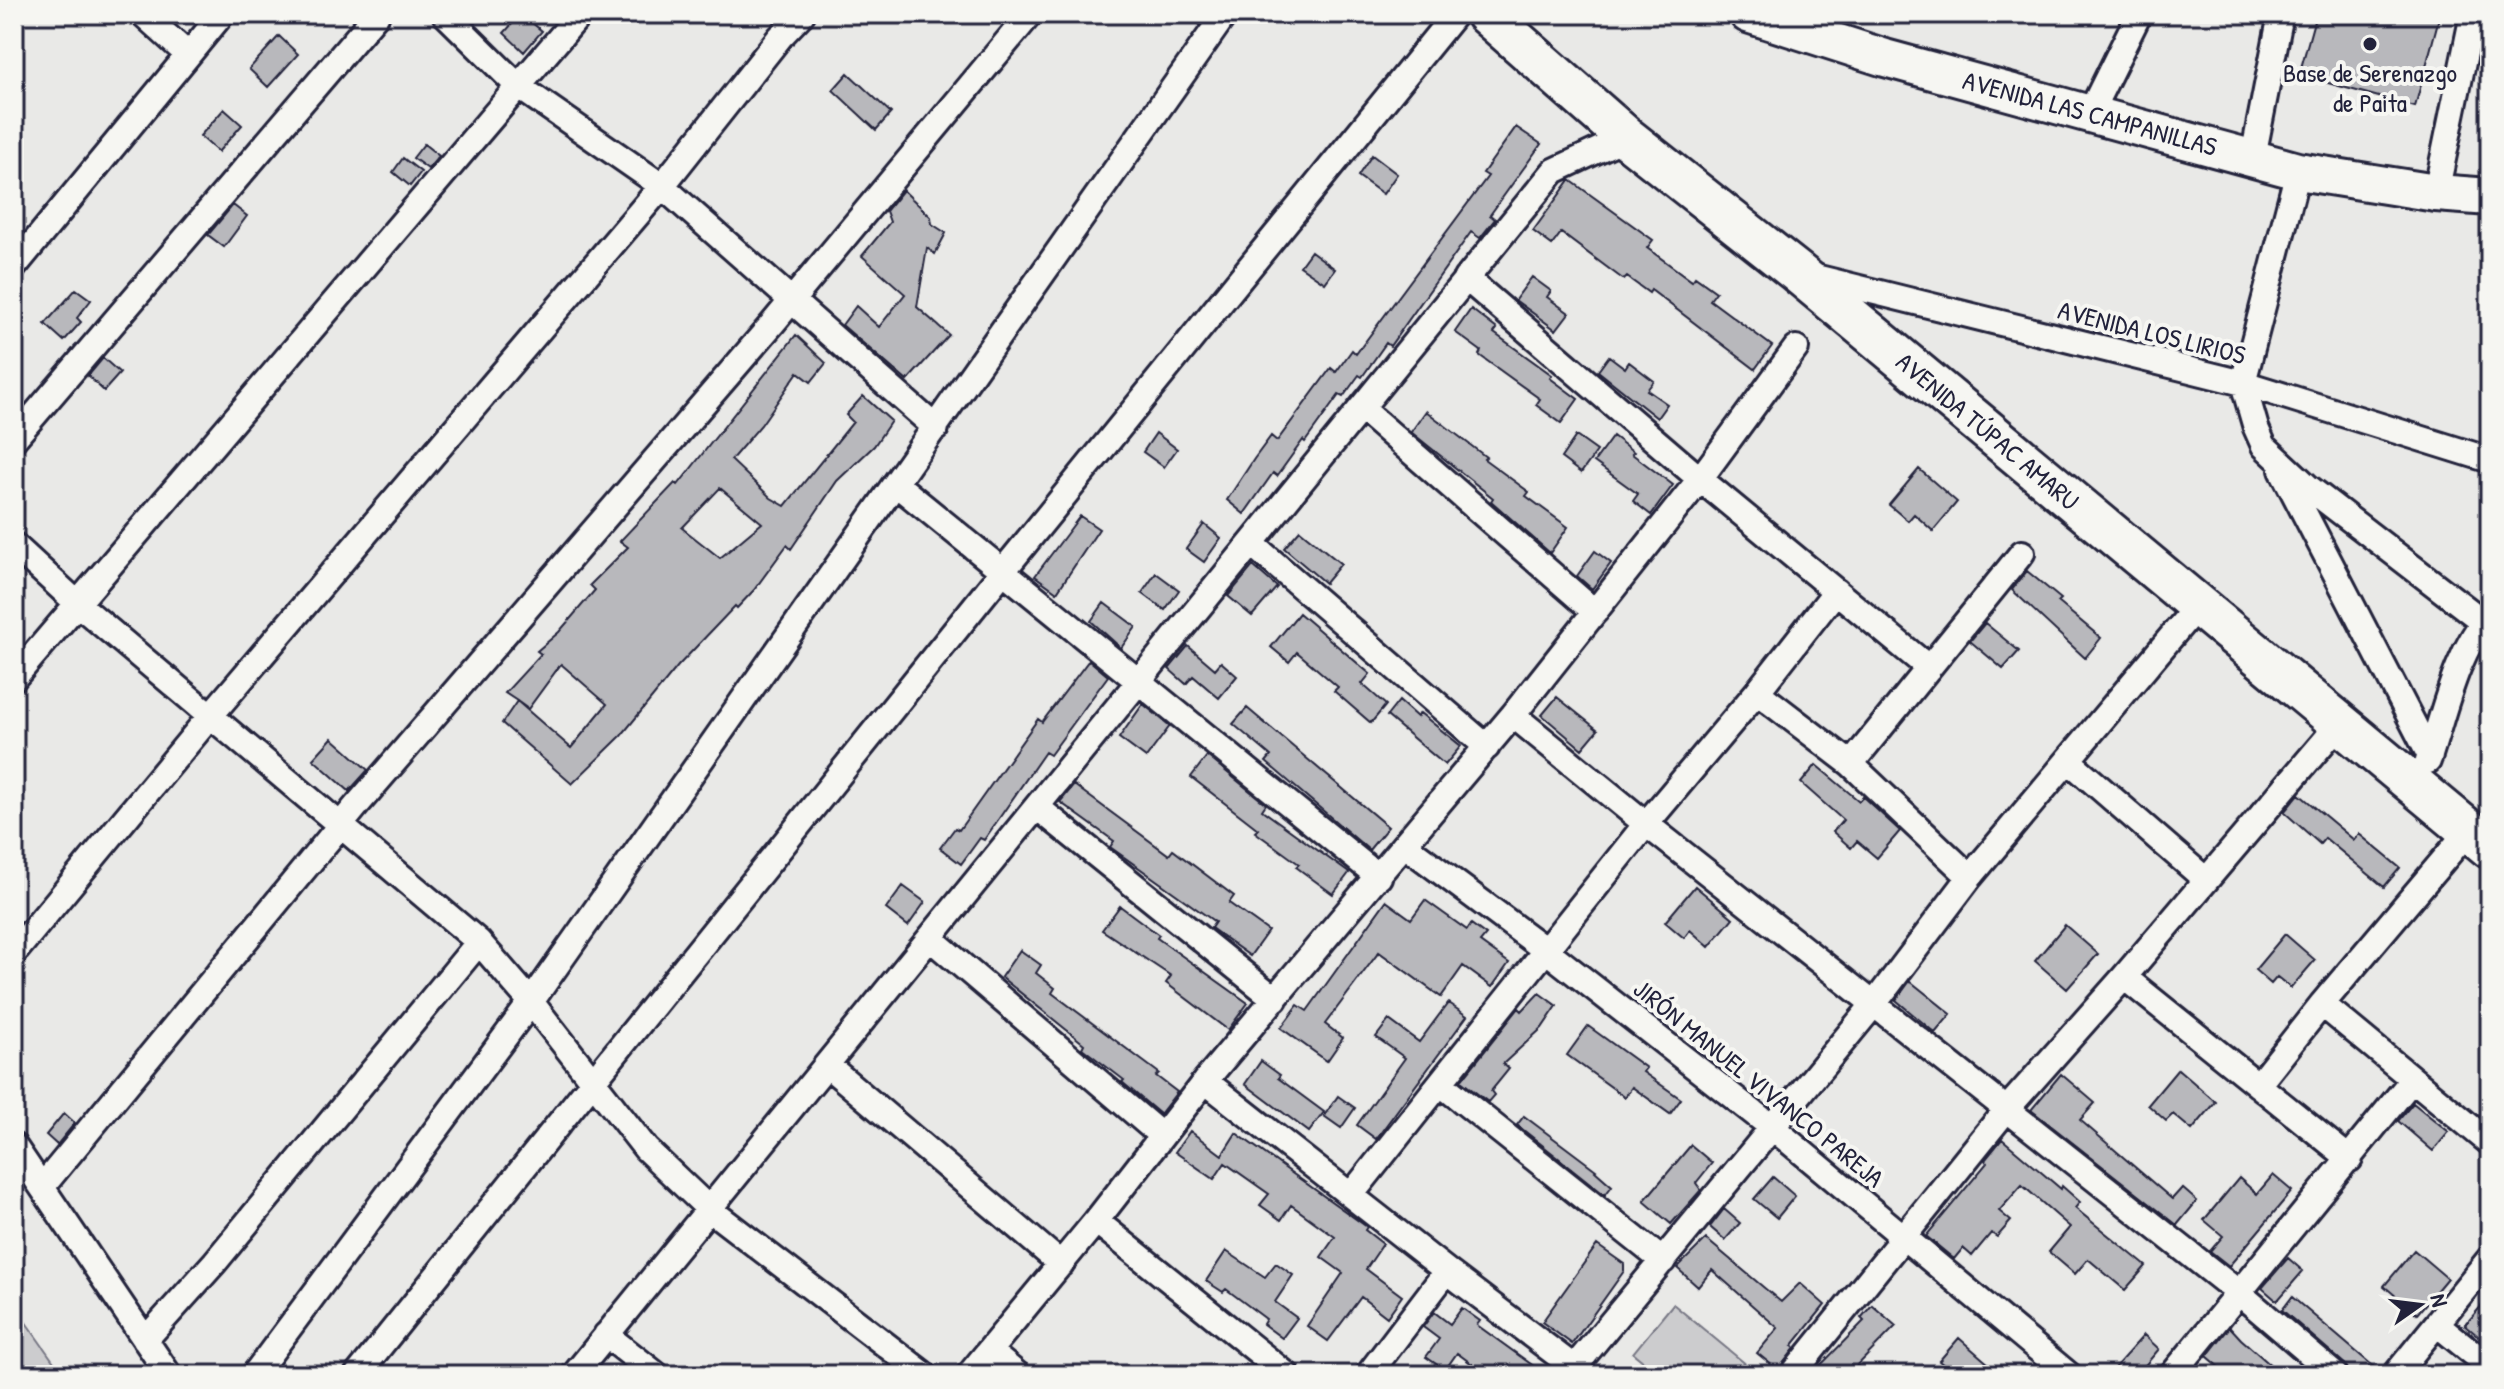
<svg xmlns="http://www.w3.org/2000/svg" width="2504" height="1389" font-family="'Patrick Hand',sans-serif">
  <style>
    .green { fill: #ccccce; stroke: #777784; stroke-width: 2 }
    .building { fill: #b8b8bc; stroke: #22223b; stroke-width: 2; fill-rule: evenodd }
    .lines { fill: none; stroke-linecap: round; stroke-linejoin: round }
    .street-casing { stroke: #22223b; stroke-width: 30 }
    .secondary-casing { stroke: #22223b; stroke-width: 42 }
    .primary-casing { stroke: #22223b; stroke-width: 46 }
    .street { stroke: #f6f6f2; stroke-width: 24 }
    .secondary { stroke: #f6f6f2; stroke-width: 36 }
    .primary { stroke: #f6f6f2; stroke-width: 40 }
    .poi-dot { fill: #22223b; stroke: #f6f6f2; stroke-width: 3 }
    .labels { text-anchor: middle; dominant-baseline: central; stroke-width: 8; stroke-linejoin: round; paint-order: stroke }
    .poi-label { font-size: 26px; fill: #22223b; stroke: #f6f6f2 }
    .street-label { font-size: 26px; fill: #22223b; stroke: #f6f6f2 }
  </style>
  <rect width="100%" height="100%" fill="#e9e9e7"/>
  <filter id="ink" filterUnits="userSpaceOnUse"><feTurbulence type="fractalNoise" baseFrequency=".0125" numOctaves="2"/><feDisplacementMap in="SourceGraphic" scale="16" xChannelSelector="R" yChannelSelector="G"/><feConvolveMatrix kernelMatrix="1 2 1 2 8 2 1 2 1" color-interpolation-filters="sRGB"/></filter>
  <g filter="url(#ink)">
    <path class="green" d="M 1673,1304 L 1759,1375 L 1660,1375 L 1633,1353 Z
      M 20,1314 L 63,1375 L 14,1375 L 14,1319 Z"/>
    <path class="building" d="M 521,14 L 542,31 L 524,52 L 504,33 Z
      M 2316,14 L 2440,14 L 2415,107 L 2299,75 Z
      M 279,36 L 298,54 L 268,87 L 249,69 Z
      M 848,73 L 891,113 L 876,130 L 833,90 Z
      M 224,109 L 242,125 L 218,152 L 200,136 Z
      M 1516,127 L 1541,144 L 1490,215 L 1495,219 L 1480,238 L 1471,232 L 1390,346 L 1386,343 L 1362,377 L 1359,375 L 1343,397 L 1339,395 L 1305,442 L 1303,440 L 1277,476 L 1273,473 L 1244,514 L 1227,500 L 1254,459 L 1271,436 L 1277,441 L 1331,368 L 1336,372 L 1352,350 L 1356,354 L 1488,176 L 1483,173 Z
      M 424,144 L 439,156 L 428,169 L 413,158 Z
      M 1372,155 L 1397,174 L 1383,194 L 1358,176 Z
      M 403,158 L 421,172 L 410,186 L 393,172 Z
      M 1570,180 L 1653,240 L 1647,248 L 1692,281 L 1695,277 L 1716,292 L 1710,300 L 1772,346 L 1755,369 L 1651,290 L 1649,293 L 1627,277 L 1624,280 L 1561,233 L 1552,245 L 1533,231 Z
      M 903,190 L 931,217 L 932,224 L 946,233 L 935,254 L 927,248 L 917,307 L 949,335 L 907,381 L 842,325 L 856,306 L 879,327 L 905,294 L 862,256 L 890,222 L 886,211 Z
      M 233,205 L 247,216 L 224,247 L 208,235 Z
      M 1311,251 L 1335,269 L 1325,283 L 1300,266 Z
      M 1532,277 L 1551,291 L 1547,297 L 1569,313 L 1556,330 L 1515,300 Z
      M 76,289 L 91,300 L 77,318 L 81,322 L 64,341 L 45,324 Z
      M 1471,309 L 1497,329 L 1494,333 L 1552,375 L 1550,378 L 1578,399 L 1561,423 L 1536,405 L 1540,399 L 1479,355 L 1481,351 L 1455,332 Z
      M 796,335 L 826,363 L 811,382 L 798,372 L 761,425 L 731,460 L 771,498 L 785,506 L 853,422 L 846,415 L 863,396 L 891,421 L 874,446 L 837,481 L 791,549 L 787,545 L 754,590 L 737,608 L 735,606 L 678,666 L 621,736 L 572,784 L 502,723 L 517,701 L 505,693 L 541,654 L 537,651 L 559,632 L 595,590 L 590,585 L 628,547 L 620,541 L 675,483 L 678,485 ZM 720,488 L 762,523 L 720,558 L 682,528 ZM 561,664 L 607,704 L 571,748 L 517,701 L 528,709 Z
      M 1609,356 L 1625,368 L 1629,362 L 1654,381 L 1647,390 L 1667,404 L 1657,418 L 1598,371 Z
      M 103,358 L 120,373 L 104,391 L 88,376 Z
      M 1426,411 L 1486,457 L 1484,459 L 1529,492 L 1526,496 L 1568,527 L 1550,553 L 1491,501 L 1493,498 L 1411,432 Z
      M 1156,433 L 1177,449 L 1164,467 L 1143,452 Z
      M 1576,436 L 1597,451 L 1581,473 L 1561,458 Z
      M 1613,436 L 1634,452 L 1632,454 L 1673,485 L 1651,515 L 1633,501 L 1638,494 L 1594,462 Z
      M 1919,469 L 1957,502 L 1933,531 L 1914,514 L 1908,521 L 1889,505 Z
      M 1080,516 L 1099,529 L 1057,592 L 1035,576 Z
      M 1204,524 L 1221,538 L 1204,562 L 1186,549 Z
      M 1300,530 L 1341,564 L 1325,583 L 1284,548 Z
      M 1595,551 L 1611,563 L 1592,589 L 1577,576 Z
      M 1253,566 L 1277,587 L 1252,616 L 1228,596 Z
      M 2027,571 L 2061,599 L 2058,602 L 2101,638 L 2085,658 L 2012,590 Z
      M 1156,573 L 1179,590 L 1165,610 L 1142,593 Z
      M 1104,603 L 1136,627 L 1121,648 L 1091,621 Z
      M 1299,613 L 1370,674 L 1362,684 L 1386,705 L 1371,723 L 1334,691 L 1338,687 L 1297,652 L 1289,662 L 1271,647 Z
      M 1985,623 L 2019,651 L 2003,669 L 1970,641 Z
      M 1188,646 L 1215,669 L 1221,662 L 1237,676 L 1219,698 L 1193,676 L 1186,684 L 1169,669 Z
      M 1089,660 L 1108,676 L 1050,755 L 1045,752 L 984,840 L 980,838 L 961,864 L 940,848 L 955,828 L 959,830 L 1038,719 L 1042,722 Z
      M 1557,697 L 1598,730 L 1582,749 L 1542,715 Z
      M 1399,701 L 1417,717 L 1420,713 L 1461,746 L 1445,765 L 1387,716 Z
      M 1143,704 L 1170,726 L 1146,758 L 1119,738 Z
      M 1247,708 L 1388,827 L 1369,850 L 1266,762 L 1271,756 L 1233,724 Z
      M 332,738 L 368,770 L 349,791 L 313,759 Z
      M 1207,756 L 1266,804 L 1262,810 L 1349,873 L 1333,894 L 1296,867 L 1299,864 L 1255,832 L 1258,829 L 1191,777 Z
      M 1816,765 L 1859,801 L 1863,797 L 1900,831 L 1877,858 L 1857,841 L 1851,848 L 1833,832 L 1843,820 L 1801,783 Z
      M 1074,785 L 1169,855 L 1173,850 L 1234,896 L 1229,903 L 1268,931 L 1250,956 L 1211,928 L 1215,922 L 1110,847 L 1114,841 L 1060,802 Z
      M 2299,794 L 2354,840 L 2359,834 L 2400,868 L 2384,887 L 2325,838 L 2320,844 L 2284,812 Z
      M 903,886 L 925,902 L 908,926 L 886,909 Z
      M 1695,886 L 1733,918 L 1709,947 L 1690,930 L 1684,938 L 1665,922 Z
      M 1425,900 L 1467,930 L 1471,924 L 1486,935 L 1480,942 L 1509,963 L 1492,987 L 1463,966 L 1441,997 L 1379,952 L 1325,1024 L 1343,1038 L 1327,1061 L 1281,1028 L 1298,1005 L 1307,1011 L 1386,901 L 1411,919 Z
      M 1120,906 L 1159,935 L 1157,938 L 1248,1003 L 1228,1030 L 1166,983 L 1171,976 L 1102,930 Z
      M 2065,925 L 2098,954 L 2067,989 L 2035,961 Z
      M 2285,934 L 2315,960 L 2291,988 L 2277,977 L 2271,984 L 2255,970 Z
      M 1020,950 L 1041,965 L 1036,973 L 1055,988 L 1052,993 L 1159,1073 L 1156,1076 L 1177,1092 L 1160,1114 L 1122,1082 L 1124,1080 L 1082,1048 L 1084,1044 L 1001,977 Z
      M 1910,981 L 1951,1014 L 1935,1033 L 1896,1000 Z
      M 1539,993 L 1557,1006 L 1542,1028 L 1503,1064 L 1509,1069 L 1491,1091 L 1494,1095 L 1488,1102 L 1461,1081 L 1519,1008 L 1522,1011 Z
      M 1448,1003 L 1467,1016 L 1376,1139 L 1357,1125 L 1405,1058 L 1376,1037 L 1389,1020 L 1419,1042 Z
      M 1588,1026 L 1646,1068 L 1643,1072 L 1681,1099 L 1670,1114 L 1632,1087 L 1625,1097 L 1567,1055 Z
      M 1261,1061 L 1280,1075 L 1278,1078 L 1324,1112 L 1309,1132 L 1245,1084 Z
      M 2178,1069 L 2216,1102 L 2192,1130 L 2173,1114 L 2166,1121 L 2148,1105 Z
      M 2061,1074 L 2095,1103 L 2080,1120 L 2172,1199 L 2182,1188 L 2197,1201 L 2177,1225 L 2031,1110 Z
      M 1338,1096 L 1355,1108 L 1341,1128 L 1324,1116 Z
      M 2413,1103 L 2449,1132 L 2433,1151 L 2398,1121 Z
      M 64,1113 L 75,1123 L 57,1145 L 46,1135 Z
      M 1524,1116 L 1596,1170 L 1595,1171 L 1612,1186 L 1605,1195 L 1517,1125 Z
      M 1190,1131 L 1222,1155 L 1236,1133 L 1367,1227 L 1365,1230 L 1383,1244 L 1366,1269 L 1402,1296 L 1387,1317 L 1361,1297 L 1328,1341 L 1307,1326 L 1343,1273 L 1321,1257 L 1335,1237 L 1291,1205 L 1281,1220 L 1260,1205 L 1269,1194 L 1225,1163 L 1214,1179 L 1175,1152 Z
      M 2002,1139 L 2061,1189 L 2062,1186 L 2080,1202 L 2075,1208 L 2146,1266 L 2125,1290 L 2088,1259 L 2075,1274 L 2049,1252 L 2070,1227 L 2022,1185 L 1999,1211 L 2011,1221 L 1997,1237 L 1991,1233 L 1972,1256 L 1963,1248 L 1954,1259 L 1926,1236 L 1987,1163 L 1985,1160 Z
      M 1691,1145 L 1712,1163 L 1696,1183 L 1701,1190 L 1671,1224 L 1644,1201 Z
      M 2273,1175 L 2292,1191 L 2229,1266 L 2210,1251 L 2223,1236 L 2204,1220 L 2239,1178 L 2257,1194 Z
      M 1773,1177 L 1795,1196 L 1777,1218 L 1754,1199 Z
      M 1724,1209 L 1740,1223 L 1725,1240 L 1710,1227 Z
      M 1706,1239 L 1781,1302 L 1800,1283 L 1825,1305 L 1792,1346 L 1795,1348 L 1778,1370 L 1757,1353 L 1778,1328 L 1712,1270 L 1698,1287 L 1677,1268 Z
      M 1597,1245 L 1624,1264 L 1624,1271 L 1572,1344 L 1542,1322 Z
      M 2414,1250 L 2447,1278 L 2417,1314 L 2384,1286 Z
      M 1226,1251 L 1265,1277 L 1276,1263 L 1293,1275 L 1275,1302 L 1297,1318 L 1282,1338 L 1263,1324 L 1266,1319 L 1226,1289 L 1223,1292 L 1206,1281 Z
      M 2288,1258 L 2303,1271 L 2277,1301 L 2262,1288 Z
      M 2490,1296 L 2490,1346 L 2465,1325 Z
      M 2292,1297 L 2380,1372 L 2380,1375 L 2350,1375 L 2345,1364 L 2282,1310 Z
      M 1872,1305 L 1896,1326 L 1848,1375 L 1811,1375 L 1864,1321 L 1861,1318 Z
      M 1462,1308 L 1480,1321 L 1477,1325 L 1546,1375 L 1487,1375 L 1457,1353 L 1445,1370 L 1426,1357 L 1439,1339 L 1423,1327 L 1434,1312 L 1450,1324 Z
      M 2230,1327 L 2241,1339 L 2282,1375 L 2229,1375 L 2207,1356 Z
      M 2144,1335 L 2159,1349 L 2137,1375 L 2108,1375 Z
      M 1959,1338 L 1983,1359 L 2002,1375 L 1956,1375 L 1939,1361 Z"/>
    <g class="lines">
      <defs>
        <path id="street" d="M 143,14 L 187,54
          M 445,14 L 518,86 L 662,186 L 936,428
          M 2090,113 L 2139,14
          M 2253,157 L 2281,14
          M 2298,171 L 2243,383 L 2256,428 L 2264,446 L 2308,487 L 2490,627
          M 2436,193 L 2473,14
          M 14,267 L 222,14
          M 1811,276 L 2243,383 L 2490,460
          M 1466,278 L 1700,479 L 1929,668
          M 1361,408 L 1595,612
          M 14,439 L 377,14
          M 2282,470 L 2430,756
          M 896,484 L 1379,877
          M 1252,544 L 1487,747
          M 14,545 L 78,604 L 479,942 L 531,1002 L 646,1149 L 709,1209 L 925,1375
          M 14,678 L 580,14
          M 1757,692 L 1851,764 L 1970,877
          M 1513,715 L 1646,824 L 2239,1293 L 2335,1375
          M 2069,761 L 2206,880
          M 2428,761 C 2445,710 2455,655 2490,613
          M 1851,764 L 2022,553
          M 1037,807 L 1275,999
          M 1406,846 L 1547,951 L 1773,1128 L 2069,1375
          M 930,938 L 1162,1136
          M 14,953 L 211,715 L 662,186 L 780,37 L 802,14
          M 2124,977 L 2350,1159
          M 2322,1004 L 2490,1143
          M 827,1065 L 1061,1264
          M 1205,1081 L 1447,1271 L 1584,1375
          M 1440,1083 L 1663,1261
          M 2258,1085 L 2322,1004 L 2469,830
          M 14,1146 L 169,1375
          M 42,1187 L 357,805 L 773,323 L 1030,14
          M 1351,1195 L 1646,824 L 1757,692 L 1836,591
          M 1096,1221 L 1287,1375
          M 2437,1324 L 2490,1367
          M 606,1335 L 657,1375
          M 145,1340 L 215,1262 L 479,942
          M 989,1351 L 1018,1375
          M 254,1375 L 531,1002 L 1225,14
          M 357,1375 L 1003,571 L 1455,14
          M 574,1375 L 1554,171 L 1626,137
          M 969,1375 L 1096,1221 L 1205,1081 L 1513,715 L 1700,479 L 1796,348
          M 1368,1375 L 1447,1271
          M 1568,1375 L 1874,1004 L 1970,877 L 2198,605
          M 1792,1375 L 2006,1110 L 2124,977 L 2340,723
          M 2172,1375 L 2412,1080
          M 2395,1375 L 2490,1258"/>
        <path id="secondary" d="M 1748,14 L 1885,58 L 2298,171 L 2436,193 L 2490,197"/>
        <path id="primary" d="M 1486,14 L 1626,137 L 1797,272 L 2490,848"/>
      </defs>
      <use href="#street" class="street-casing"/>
      <use href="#secondary" class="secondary-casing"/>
      <use href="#primary" class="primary-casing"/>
      <use href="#street" class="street"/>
      <use href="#secondary" class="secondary"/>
      <use href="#primary" class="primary"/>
    </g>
  </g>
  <circle class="poi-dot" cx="2370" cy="44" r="8"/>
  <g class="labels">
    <g class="poi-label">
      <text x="2370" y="72">Base de Serenazgo<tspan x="2370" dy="30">de Paita</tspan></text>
    </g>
    <g class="street-label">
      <text transform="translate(2090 113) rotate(15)">AVENIDA LAS CAMPANILLAS</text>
      <text transform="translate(2152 332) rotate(14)">AVENIDA LOS LIRIOS</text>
      <text transform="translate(1988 431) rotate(40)">AVENIDA TÚPAC AMARU</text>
      <text transform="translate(1759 1083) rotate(39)">JIRÓN MANUEL VIVANCO PAREJA</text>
    </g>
  </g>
  <rect width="2504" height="1389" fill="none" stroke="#f6f6f2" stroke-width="48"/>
  <rect x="24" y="24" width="2456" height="1341" fill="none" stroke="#22223b" stroke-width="3" filter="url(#ink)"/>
  <g transform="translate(2420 1305) rotate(76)" stroke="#f6f6f2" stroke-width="6" paint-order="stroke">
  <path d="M0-6L14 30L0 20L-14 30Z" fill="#22223b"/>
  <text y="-12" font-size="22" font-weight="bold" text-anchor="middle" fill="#22223b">N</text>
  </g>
</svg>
